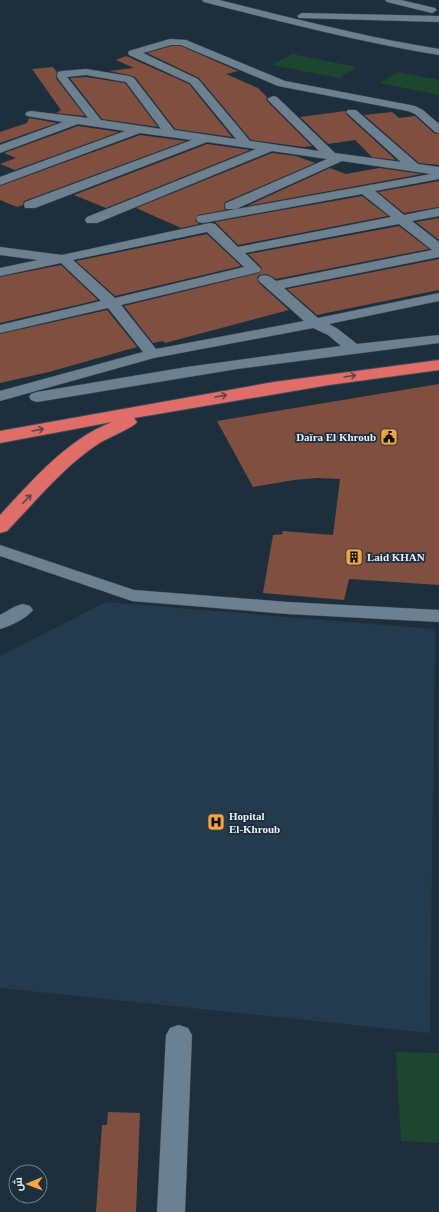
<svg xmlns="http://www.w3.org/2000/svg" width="439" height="1212" font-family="'Times New Roman',Cairo,serif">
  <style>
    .built { fill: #233b4d }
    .green { fill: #1e452f }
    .building { fill: #7f5040 }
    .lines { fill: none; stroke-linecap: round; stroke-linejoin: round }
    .street-casing { stroke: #3c4b57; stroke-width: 1 }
    .highway-casing { stroke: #3c4b57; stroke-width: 2 }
    .street { fill: #6c8090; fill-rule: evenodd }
    .highway { fill: #de6e67; fill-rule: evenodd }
    .oneway { stroke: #61444b }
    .labels { text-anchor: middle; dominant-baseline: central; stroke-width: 3.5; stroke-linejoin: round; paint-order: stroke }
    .poi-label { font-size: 11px; font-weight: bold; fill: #e6f1fa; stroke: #1d2e3c; text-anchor: start }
  </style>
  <rect width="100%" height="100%" fill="#1d2e3c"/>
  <path class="built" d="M 106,602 L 435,629 L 430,1033 L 0,988 L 0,656 Z"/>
  <path class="green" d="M 292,54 L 357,67 L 339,78 L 272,65 Z
    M 398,72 L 439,80 L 439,95 L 380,83 Z
    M 396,1052 L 439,1053 L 439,1143 L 401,1141 Z"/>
  <path class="building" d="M 171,46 L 181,46 L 238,71 L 226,74 L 258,88 L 267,97 L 266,100 L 312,146 L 304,147 L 251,140 L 199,78 L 147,53 Z
    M 126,56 L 189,84 L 232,137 L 175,129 L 135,77 L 129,75 L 109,71 L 134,68 L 116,60 Z
    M 53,67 L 57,72 L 56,78 L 85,116 L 56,113 L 61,110 L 32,69 Z
    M 86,77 L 125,83 L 158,127 L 102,119 L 70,78 Z
    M 345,111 L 347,115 L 396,160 L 372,157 L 355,140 L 328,144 L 300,117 Z
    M 392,112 L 399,118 L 415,116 L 434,133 L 439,134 L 439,165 L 419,163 L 364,115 Z
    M 29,118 L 57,123 L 0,143 L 0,132 L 27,123 Z
    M 78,126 L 119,132 L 15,170 L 0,164 L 16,158 L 4,153 Z
    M 140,135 L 186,141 L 24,201 L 23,205 L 17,207 L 0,200 L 0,186 Z
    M 207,144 L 250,150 L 106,208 L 74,195 Z
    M 272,153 L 296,156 L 315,163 L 225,202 L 224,206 L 225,210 L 198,215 L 195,220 L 199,224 L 181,228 L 136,208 Z
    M 330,168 L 346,174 L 379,168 L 422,174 L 247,206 Z
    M 439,181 L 439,207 L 404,213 L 378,192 Z
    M 362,196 L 388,216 L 238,245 L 215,222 Z
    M 439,218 L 439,240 L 416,222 Z
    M 399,226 L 429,249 L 276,279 L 267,274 L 259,275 L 257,278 L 259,283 L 289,310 L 165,343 L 163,341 L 153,343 L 124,306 L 259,273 L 262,268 L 248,254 Z
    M 207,234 L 241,266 L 115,296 L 76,261 Z
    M 439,259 L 439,290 L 341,310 L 317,315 L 287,289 Z
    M 61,265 L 98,300 L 0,323 L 0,277 Z
    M 107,310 L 137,347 L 49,372 L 0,383 L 0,334 Z
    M 439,384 L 439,585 L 349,579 L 344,600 L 263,593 L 273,535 L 283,534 L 282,531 L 333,535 L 340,479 L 317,478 L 294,480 L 253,487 L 217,421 Z
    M 108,1112 L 140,1113 L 136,1212 L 96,1212 L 102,1125 L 107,1125 Z"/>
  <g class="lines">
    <defs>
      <path id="street" d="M 202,0 L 219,0 C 292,18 365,37 439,49 L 439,55 C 359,42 282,22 204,2 Z
        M 385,0 L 401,0 L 435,8 L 437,10 L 432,13 L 387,2 Z
        M 302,13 L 439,16 L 439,22 L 299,18 L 297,16 Z
        M 170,39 L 186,40 L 285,81 L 415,106 L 423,110 L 439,124 L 439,133 L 435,132 L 415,114 L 408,111 L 278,86 L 181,45 L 171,45 L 143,53 L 198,79 L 250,141 L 319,151 L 267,99 L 273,96 L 277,97 L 335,153 L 401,162 L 348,114 L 346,112 L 348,110 L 356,110 L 418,164 L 439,167 L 439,179 L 375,191 L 404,215 L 439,208 L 439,216 L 412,221 L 439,242 L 439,257 L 284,288 L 318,318 L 439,293 L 439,301 L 329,324 L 338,329 L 357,344 L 439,335 L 439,343 L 237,369 L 37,402 L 31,400 L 29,397 L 31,394 L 37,392 L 187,367 L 341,346 L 328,335 L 313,328 L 154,358 L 0,401 L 0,391 L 143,352 L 108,308 L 0,333 L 0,325 L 101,301 L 61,263 L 0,276 L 0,268 L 38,260 L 0,255 L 0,247 L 62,255 L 210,223 L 215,224 L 238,247 L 391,217 L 362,194 L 203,223 L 198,222 L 196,219 L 198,216 L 431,174 L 342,161 L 236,209 L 226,209 L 225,206 L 226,203 L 327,159 L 272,151 L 97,223 L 87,223 L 85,220 L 87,217 L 256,149 L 207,142 L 35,208 L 25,208 L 24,205 L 25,202 L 192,140 L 140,133 L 0,185 L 0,177 L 125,131 L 78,124 L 0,153 L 0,145 L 63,122 L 27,116 L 25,114 L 27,112 L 31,111 L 88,118 L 57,77 L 58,72 L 62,71 L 86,69 L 129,76 L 134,78 L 174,130 L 236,139 L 190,83 L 129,55 L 128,53 L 129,51 ZM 86,75 L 126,82 L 161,129 L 101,120 L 67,77 ZM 399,224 L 432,250 L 276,281 C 270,276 267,274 260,276 L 258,279 L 260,282 L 304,321 L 156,349 L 121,305 L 259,272 L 261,269 L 245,253 ZM 207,232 L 244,267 L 115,298 L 73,260 Z
        M 0,545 L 134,590 L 288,602 L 439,610 L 439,622 L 288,614 L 132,601 L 0,556 Z
        M 23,604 L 30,606 L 33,610 C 26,619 10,626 0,629 L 0,615 L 16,606 Z
        M 179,1025 L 188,1028 L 192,1035 L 185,1212 L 157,1212 L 166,1035 L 170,1028 Z"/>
      <path id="highway" d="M 439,360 L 439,370 L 329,385 L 134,418 L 137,422 C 133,428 107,438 98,444 C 63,467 36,501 7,531 L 0,533 L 0,515 C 33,480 66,440 112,422 L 0,443 L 0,431 L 274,382 Z"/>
    </defs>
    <use href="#street" class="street-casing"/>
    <use href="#highway" class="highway-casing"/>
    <use href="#street" class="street"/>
    <use href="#highway" class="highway"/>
  </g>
  <defs><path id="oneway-shaft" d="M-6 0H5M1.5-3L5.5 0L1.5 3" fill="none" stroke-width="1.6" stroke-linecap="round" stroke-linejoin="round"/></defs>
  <g class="oneway">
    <use href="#oneway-shaft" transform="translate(350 376) rotate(-9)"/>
    <use href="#oneway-shaft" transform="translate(221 396) rotate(-10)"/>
    <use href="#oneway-shaft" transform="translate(38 430) rotate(-10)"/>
    <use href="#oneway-shaft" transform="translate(27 499) rotate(-46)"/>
  </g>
  <defs>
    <symbol id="civic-square" viewBox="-11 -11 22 22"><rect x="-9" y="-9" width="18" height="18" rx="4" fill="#f3a443" stroke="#1d2e3c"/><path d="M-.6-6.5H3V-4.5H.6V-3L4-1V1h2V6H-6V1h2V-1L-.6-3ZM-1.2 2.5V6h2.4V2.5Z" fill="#111"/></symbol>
    <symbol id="building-square" viewBox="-11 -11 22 22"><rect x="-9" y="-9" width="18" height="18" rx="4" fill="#f3a443" stroke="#1d2e3c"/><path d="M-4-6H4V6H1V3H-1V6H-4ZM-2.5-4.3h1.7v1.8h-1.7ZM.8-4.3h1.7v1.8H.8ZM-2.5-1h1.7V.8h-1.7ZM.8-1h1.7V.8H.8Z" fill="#111"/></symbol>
    <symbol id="hospital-square" viewBox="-11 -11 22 22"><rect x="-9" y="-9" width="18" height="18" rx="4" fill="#f3a443" stroke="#1d2e3c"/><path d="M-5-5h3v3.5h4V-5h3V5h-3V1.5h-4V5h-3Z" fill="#111"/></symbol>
  </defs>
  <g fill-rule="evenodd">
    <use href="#civic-square" x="379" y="427" width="20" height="20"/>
    <use href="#building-square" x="344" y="547" width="20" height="20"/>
    <use href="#hospital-square" x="206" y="812" width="20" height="20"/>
  </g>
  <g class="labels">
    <g class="poi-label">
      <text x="376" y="437" text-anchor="end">Daïra El Khroub</text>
      <text x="367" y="557">Laid KHAN</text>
      <text x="229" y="816">Hopital<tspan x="229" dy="13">El-Khroub</tspan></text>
    </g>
  </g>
  <g transform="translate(28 1184) rotate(269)"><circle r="19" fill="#1d2e3c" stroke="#6d7c88"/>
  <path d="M0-3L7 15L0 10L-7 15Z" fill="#f3a443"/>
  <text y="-6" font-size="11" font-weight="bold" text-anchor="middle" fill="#e6f1fa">ش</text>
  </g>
</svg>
